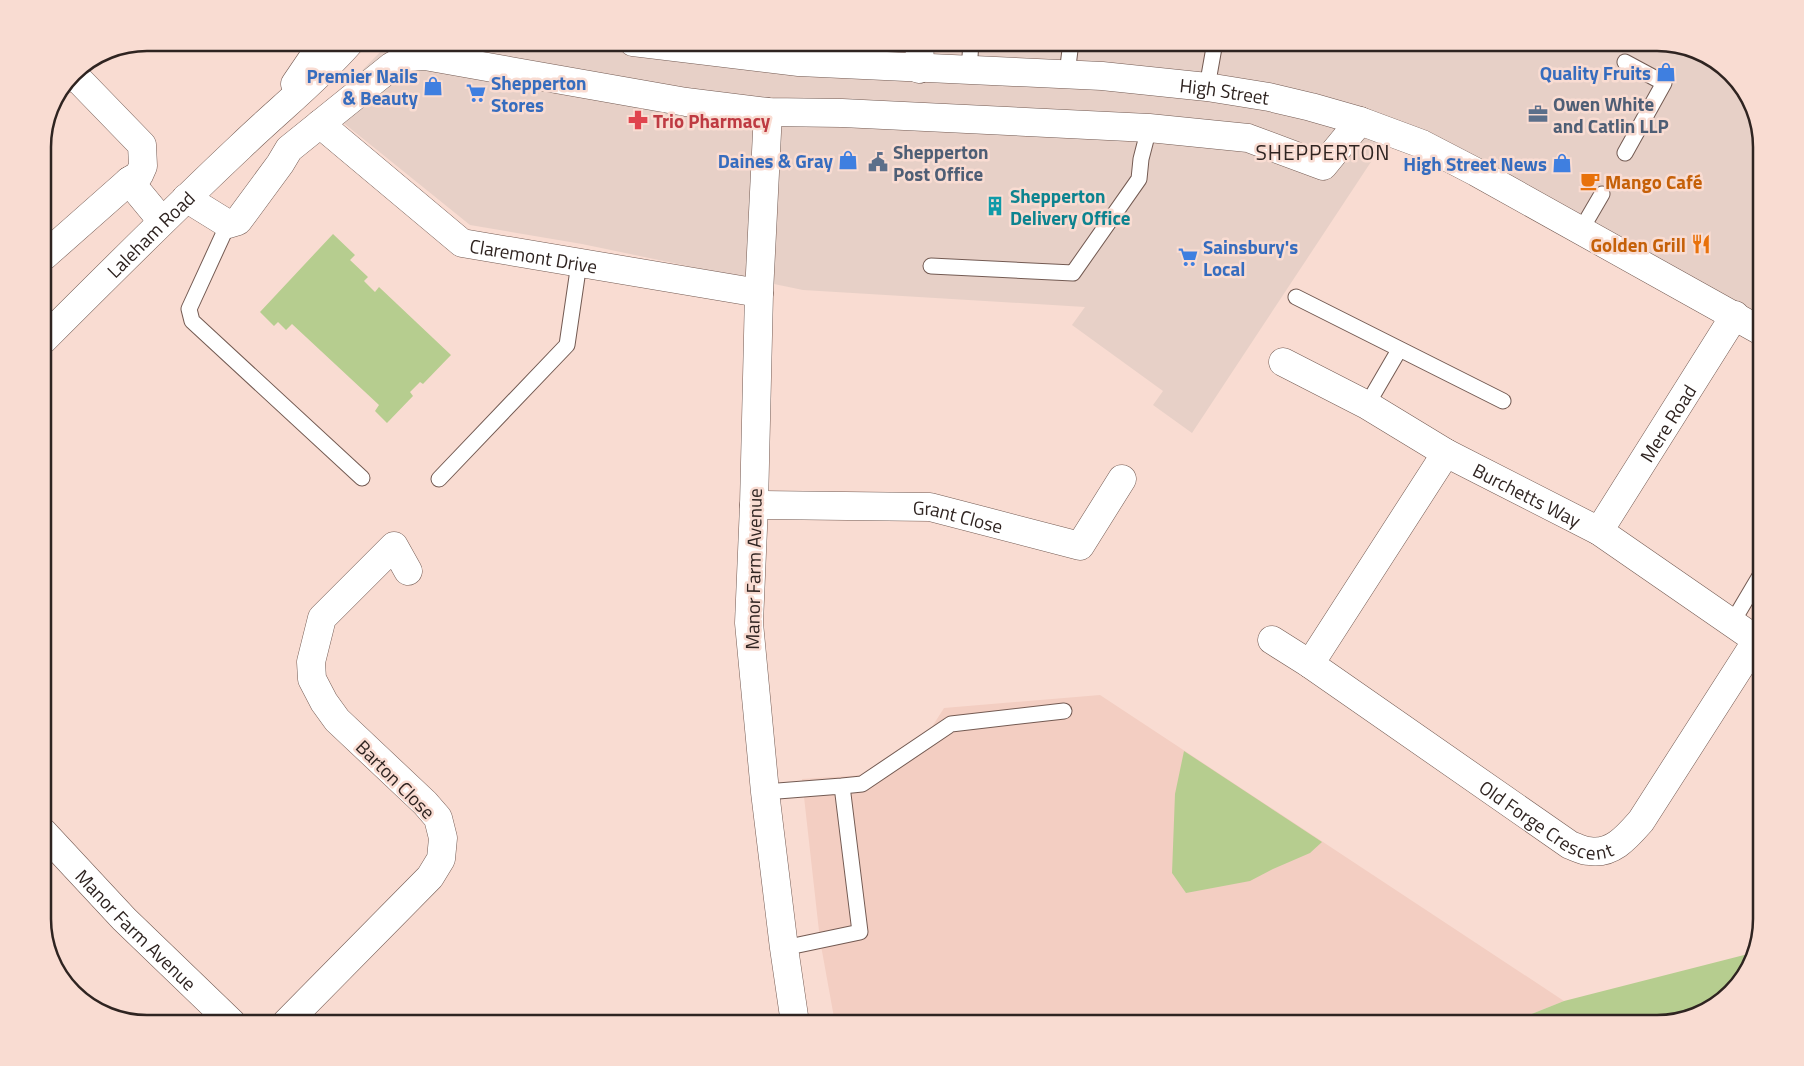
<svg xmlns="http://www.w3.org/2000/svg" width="1804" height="1066" font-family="'Titillium Web',sans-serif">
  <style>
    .commercial { fill: #e7d0c7 }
    .built { fill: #f3cec2 }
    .green { fill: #b6cd8f }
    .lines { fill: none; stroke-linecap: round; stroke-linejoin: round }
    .service-casing { stroke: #735a52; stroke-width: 17 }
    .minor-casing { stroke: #735a52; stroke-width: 29 }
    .secondary-casing { stroke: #735a52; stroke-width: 29 }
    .service { stroke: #fff; stroke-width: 15 }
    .minor { stroke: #fff; stroke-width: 28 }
    .secondary { stroke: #fff; stroke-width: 28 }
    .labels { text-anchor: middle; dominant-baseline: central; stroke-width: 5; stroke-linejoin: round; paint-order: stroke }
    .shop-label { font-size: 19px; font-weight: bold; fill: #366cbe; stroke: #f9dcd2; text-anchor: end }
    .street-label { font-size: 19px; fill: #2f2421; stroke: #f9dcd2 }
    .service-label { font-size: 19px; font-weight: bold; fill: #4e5e75; stroke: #f9dcd2; text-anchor: start }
    .health-label { font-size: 19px; font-weight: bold; fill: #be3a42; stroke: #f9dcd2; text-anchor: start }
    .food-label { font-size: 19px; font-weight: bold; fill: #c56008; stroke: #f9dcd2; text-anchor: start }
    .culture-label { font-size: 19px; font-weight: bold; fill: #0d838f; stroke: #f9dcd2; text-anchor: start }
    .quarter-label { font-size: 21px; letter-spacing: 1px; fill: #2f2421; stroke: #f9dcd2 }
    .rim { fill: none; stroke: #2f2421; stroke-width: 2.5 }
  </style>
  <rect width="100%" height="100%" fill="#f9dcd2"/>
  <path class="commercial" d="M 389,43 L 1656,43 L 1709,57 L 1747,95 L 1761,141 L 1761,324 L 1394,127 L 1192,433 L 1153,405 L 1163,391 L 1072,325 L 1085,307 L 803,290 L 582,244 L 470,225 L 325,108 Z"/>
  <path class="built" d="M 1100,695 L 1564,1001 L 1509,1023 L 835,1023 L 820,940 L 802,779 L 863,775 L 930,730 L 944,708 Z"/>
  <path class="green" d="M 333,234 L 355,255 L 350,260 L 368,277 L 364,281 L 375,292 L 379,287 L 451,355 L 423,384 L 420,382 L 410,392 L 413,396 L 387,423 L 375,411 L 379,405 L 292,324 L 286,330 L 278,322 L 274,326 L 260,312 Z
    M 1184,751 L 1322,842 L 1310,853 L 1273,869 L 1250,881 L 1186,893 L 1172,873 L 1175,794 Z
    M 1752,953 L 1747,971 L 1709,1010 L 1657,1023 L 1509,1023 L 1564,1001 Z"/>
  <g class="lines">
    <defs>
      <path id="service" d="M 1625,62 L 1664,83 L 1625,153
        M 969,71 L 971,42
        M 1067,74 L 1071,42
        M 1207,87 L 1215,42
        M 228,224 L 189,309 L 192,321 L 362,478
        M 1581,230 L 1602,194
        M 931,266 L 1073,273 L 1139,179 L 1141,159 L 1149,128
        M 1296,297 L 1503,401
        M 1367,405 L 1399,350
        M 439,479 L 567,345 L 579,263
        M 1732,623 L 1761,574
        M 842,786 L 862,784 L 951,724 L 1064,711
        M 765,792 L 842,786 L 860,932 L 784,948"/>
      <g id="minor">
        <path d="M 919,69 L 920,42"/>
        <path d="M 768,112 L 759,293 L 754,505 L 749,623 L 765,792 L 784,948 L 795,1023"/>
        <path id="s1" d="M 320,124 L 462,243 L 759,293"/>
        <path d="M 129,181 L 162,221"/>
        <path d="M 186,198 L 228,224 L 238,221 L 280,164 L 289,149 L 392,66 L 409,57 L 425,56 L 686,102 L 768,112 L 842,113 L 1149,128 L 1248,138 L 1323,166 L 1360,121"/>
        <path d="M 43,257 L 129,181 L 139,175 L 143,166 L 142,145 L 80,81 L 71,76"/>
        <path id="s2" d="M 1283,362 L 1367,405 L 1446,453 L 1599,531 L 1761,643"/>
        <path id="s3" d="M 754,505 L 930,507 L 1080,546 L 1122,479"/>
        <path id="s4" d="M 1599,531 L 1735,315"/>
        <path id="s5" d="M 1272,640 L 1310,664 L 1570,845 C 1576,847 1583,851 1589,851 C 1612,855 1627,837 1641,821 L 1757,640"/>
        <path d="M 1310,664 L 1446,453"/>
        <path id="s6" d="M 43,832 L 124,919 L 232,1023"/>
        <path d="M 286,1023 L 430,877 L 441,859 L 443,838 L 438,818 L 425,803 L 337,720 L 324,702 L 312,679 L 311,662 L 322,618 L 394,546 L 408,571"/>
      </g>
      <g id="secondary">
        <path id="s7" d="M 633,42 L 799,62 L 1102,76 L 1207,87 L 1269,97 L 1311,107 L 1360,121 L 1422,144 L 1476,172 L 1761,331"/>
        <path d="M 295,84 L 312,59 L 320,42"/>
        <path id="s8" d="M 43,340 C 108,275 173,210 240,147 C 277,111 316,81 350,42"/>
      </g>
    </defs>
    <use href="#service" class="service-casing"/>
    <use href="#minor" class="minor-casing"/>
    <use href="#secondary" class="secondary-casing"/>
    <use href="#service" class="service"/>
    <use href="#minor" class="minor"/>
    <use href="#secondary" class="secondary"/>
  </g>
  <defs>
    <symbol id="shop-bare" viewBox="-9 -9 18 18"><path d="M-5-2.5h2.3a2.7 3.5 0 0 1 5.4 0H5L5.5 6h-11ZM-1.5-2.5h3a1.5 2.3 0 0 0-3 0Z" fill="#3f7fe0" stroke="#f9dcd2" stroke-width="2.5" paint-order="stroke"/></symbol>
    <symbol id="supermarket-bare" viewBox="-9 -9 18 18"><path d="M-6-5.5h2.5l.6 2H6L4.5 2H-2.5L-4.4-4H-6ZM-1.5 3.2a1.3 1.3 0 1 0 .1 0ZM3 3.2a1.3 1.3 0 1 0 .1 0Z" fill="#3f7fe0" stroke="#f9dcd2" stroke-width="2.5" paint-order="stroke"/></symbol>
    <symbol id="office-bare" viewBox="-9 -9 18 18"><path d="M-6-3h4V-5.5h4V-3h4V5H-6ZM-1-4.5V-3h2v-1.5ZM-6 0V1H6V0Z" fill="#5c6f8a" stroke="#f9dcd2" stroke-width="2.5" paint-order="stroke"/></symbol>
    <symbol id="pharmacy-bare" viewBox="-9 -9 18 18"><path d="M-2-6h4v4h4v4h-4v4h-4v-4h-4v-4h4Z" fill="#e0444e" stroke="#f9dcd2" stroke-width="2.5" paint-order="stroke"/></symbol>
    <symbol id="civic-bare" viewBox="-9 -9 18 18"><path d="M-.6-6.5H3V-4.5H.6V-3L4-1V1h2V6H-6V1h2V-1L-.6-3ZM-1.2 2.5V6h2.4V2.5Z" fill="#5c6f8a" stroke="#f9dcd2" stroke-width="2.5" paint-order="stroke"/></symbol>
    <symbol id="cafe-bare" viewBox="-9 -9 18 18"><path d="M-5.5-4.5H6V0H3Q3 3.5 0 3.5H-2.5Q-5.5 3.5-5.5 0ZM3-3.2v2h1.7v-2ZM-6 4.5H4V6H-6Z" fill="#e8710a" stroke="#f9dcd2" stroke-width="2.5" paint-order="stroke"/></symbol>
    <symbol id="building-bare" viewBox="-9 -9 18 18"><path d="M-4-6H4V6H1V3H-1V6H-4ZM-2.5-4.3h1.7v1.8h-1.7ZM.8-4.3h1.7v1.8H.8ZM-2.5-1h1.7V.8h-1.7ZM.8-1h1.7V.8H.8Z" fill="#0f9aa8" stroke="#f9dcd2" stroke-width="2.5" paint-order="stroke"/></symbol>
    <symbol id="restaurant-bare" viewBox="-9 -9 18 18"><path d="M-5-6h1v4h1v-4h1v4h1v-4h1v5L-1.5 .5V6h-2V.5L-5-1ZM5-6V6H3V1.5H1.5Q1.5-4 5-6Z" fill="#e8710a" stroke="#f9dcd2" stroke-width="2.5" paint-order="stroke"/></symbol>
  </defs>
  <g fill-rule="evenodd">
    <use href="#shop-bare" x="1652" y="58" width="28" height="28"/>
    <use href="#shop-bare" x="419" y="72" width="28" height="28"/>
    <use href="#supermarket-bare" x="462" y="79" width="28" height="28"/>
    <use href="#office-bare" x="1524" y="100" width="28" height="28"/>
    <use href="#pharmacy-bare" x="624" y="106" width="28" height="28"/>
    <use href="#shop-bare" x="834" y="146" width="28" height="28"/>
    <use href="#civic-bare" x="864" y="148" width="28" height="28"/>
    <use href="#shop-bare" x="1548" y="149" width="28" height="28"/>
    <use href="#cafe-bare" x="1576" y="167" width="28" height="28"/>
    <use href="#building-bare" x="981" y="192" width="28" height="28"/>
    <use href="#restaurant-bare" x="1687" y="230" width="28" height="28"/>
    <use href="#supermarket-bare" x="1174" y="243" width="28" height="28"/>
  </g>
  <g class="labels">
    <g class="shop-label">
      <text x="1651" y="72">Quality Fruits</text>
      <text x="418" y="75">Premier Nails<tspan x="418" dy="22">&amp; Beauty</tspan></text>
      <text x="491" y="82" text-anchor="start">Shepperton<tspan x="491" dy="22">Stores</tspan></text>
      <text x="833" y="160">Daines &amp; Gray</text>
      <text x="1547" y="163">High Street News</text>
      <text x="1203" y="246" text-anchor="start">Sainsbury's<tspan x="1203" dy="22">Local</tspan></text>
    </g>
    <g class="street-label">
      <text stroke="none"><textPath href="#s7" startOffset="594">High Street</textPath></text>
      <text stroke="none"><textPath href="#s8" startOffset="151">Laleham Road</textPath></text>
      <text stroke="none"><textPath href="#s1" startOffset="258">Claremont Drive</textPath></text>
      <text stroke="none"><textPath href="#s4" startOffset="128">Mere Road</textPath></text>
      <text stroke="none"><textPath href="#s2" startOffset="278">Burchetts Way</textPath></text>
      <text stroke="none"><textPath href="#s3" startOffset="205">Grant Close</textPath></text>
      <text transform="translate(753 569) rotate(-89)">Manor Farm Avenue</text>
      <text transform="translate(396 779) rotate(45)">Barton Close</text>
      <text stroke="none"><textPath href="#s5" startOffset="330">Old Forge Crescent</textPath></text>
      <text stroke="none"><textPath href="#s6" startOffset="135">Manor Farm Avenue</textPath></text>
    </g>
    <g class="service-label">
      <text x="1553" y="103">Owen White<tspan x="1553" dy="22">and Catlin LLP</tspan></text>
      <text x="893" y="151">Shepperton<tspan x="893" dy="22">Post Office</tspan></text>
    </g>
    <g class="health-label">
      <text x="653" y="120">Trio Pharmacy</text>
    </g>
    <g class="food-label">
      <text x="1605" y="181">Mango Café</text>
      <text x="1686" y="244" text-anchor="end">Golden Grill</text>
    </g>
    <g class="culture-label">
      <text x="1010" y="195">Shepperton<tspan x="1010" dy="22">Delivery Office</tspan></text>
    </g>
    <g class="quarter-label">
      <text x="1323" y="152">SHEPPERTON</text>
    </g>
  </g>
  <path d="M0 0H1804V1066H0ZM147 51H1657A96 96 0 0 1 1753 147V919A96 96 0 0 1 1657 1015H147A96 96 0 0 1 51 919V147A96 96 0 0 1 147 51Z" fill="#f9dcd2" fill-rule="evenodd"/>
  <path class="rim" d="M147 51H1657A96 96 0 0 1 1753 147V919A96 96 0 0 1 1657 1015H147A96 96 0 0 1 51 919V147A96 96 0 0 1 147 51Z"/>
</svg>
